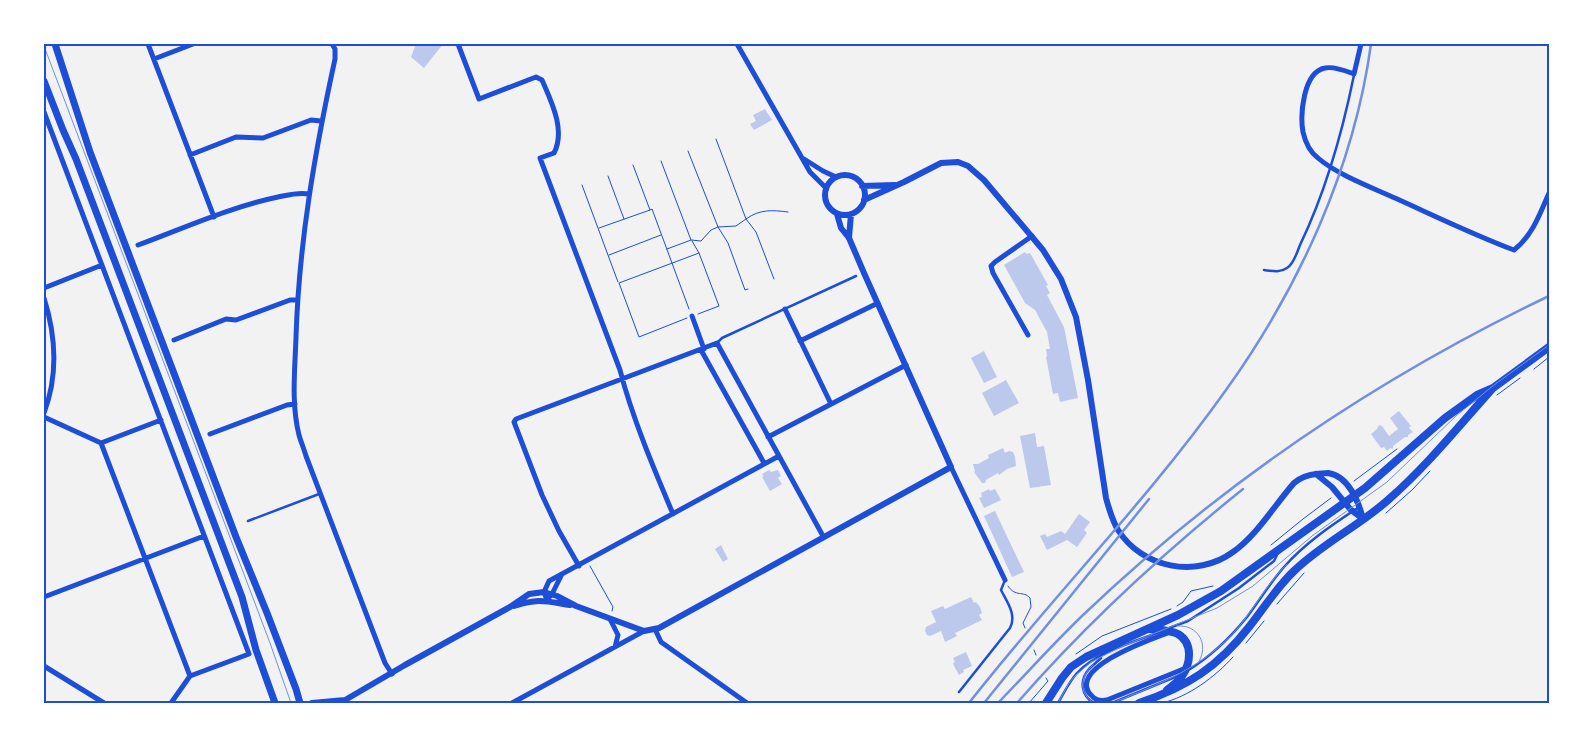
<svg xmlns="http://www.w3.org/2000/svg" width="1593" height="747" font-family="Raleway,sans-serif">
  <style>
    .building { fill: #bdc9ec }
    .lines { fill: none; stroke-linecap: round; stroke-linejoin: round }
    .path { stroke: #1d4ed8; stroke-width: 1 }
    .service { stroke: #1d4ed8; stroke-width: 2.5 }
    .minor { stroke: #1d4ed8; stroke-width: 5 }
    .tertiary { stroke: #1d4ed8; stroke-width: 6 }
    .secondary { stroke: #1d4ed8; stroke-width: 7 }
    .primary { stroke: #1d4ed8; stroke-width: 8 }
    .tram { stroke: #7290e2; stroke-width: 1 }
    .rail { stroke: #7290e2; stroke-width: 2.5 }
    .neatline { fill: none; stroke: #1d4ed8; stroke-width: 2 }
  </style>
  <rect width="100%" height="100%" fill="#f2f2f2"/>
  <path class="building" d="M 416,44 L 443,44 L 424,68 L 411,57 Z
    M 765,109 L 772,120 L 754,130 L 750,124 L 756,121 L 753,115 Z
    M 1025,252 L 1026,254 L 1030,253 L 1048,285 L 1046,286 L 1050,293 L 1047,295 L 1064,327 L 1078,398 L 1060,402 L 1058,393 L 1053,394 L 1046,357 L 1047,356 L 1046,349 L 1050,349 L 1047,332 L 1035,310 L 1025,303 L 1004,265 Z
    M 984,351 L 997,377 L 984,383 L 971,358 Z
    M 1006,380 L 1019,403 L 994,416 L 982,393 Z
    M 1399,411 L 1411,426 L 1409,428 L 1413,432 L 1408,435 L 1408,437 L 1405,437 L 1393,446 L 1393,449 L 1390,448 L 1387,451 L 1384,447 L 1381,448 L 1371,434 L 1377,429 L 1379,425 L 1382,426 L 1389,436 L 1398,429 L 1390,418 Z
    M 1035,433 L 1037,447 L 1044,446 L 1051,485 L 1030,488 L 1020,436 Z
    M 1003,448 L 1005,453 L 1009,451 L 1013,452 L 1015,457 L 1016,466 L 1007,469 L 999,475 L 998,473 L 986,480 L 985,483 L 982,483 L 974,472 L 975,471 L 973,464 L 978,464 L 989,458 L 988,455 Z
    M 769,470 L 771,472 L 778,470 L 781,476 L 778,478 L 782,484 L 770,491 L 762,477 L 764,476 L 762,474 Z
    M 989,489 L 990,491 L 995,489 L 1001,500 L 984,508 L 979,498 L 982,497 L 981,493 Z
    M 995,511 L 1024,572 L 1012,577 L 984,516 Z
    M 1079,514 L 1090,522 L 1084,530 L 1087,533 L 1077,547 L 1067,540 L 1047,550 L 1040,536 L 1045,534 L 1047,537 L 1061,531 L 1065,534 Z
    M 721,545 L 728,559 L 723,562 L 715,549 Z
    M 971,597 L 974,603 L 976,602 L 980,607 L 982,613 L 979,615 L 982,620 L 955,633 L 957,636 L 945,642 L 941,631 L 930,636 L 927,635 L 925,631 L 926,627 L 936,622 L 931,611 L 943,606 L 945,609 Z
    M 966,652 L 972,666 L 963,670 L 964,672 L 959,675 L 954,666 L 953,663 L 955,662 L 953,658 Z"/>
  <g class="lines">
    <path class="path" d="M 716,139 L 746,219 L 736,226 L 718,227 L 728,243 L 745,290 L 748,289
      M 688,151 L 718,227 L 711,230 L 701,241 L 691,240
      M 661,161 L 691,240 L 667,249
      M 608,176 L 624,219
      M 582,185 L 618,282
      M 650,210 L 652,209 L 689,309
      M 599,228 L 650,210 L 633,165
      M 609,255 L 661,235
      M 774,279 L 756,232 L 746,219 C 760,209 772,210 788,212
      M 698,314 L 719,306 L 699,253
      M 687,318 L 639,337 L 619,283 L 699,253 L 692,241
      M 1534,369 L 1549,357
      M 1497,395 L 1520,378
      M 1354,481 L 1397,449
      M 1386,513 L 1412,490 L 1430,471
      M 1271,545 L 1303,519 L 1331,498
      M 590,566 L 613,607 L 612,611
      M 1008,586 C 1016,598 1023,590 1030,598 L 1031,607 L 1023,623 L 1025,628
      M 1277,604 L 1304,573
      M 1177,606 L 1183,602 L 1191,591 L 1213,586
      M 1246,643 L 1264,621
      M 1034,650 L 1036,655
      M 1076,654 L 1102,636 L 1171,609
      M 1029,703 L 1048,681 L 1046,678
      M 1162,703 C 1188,697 1215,677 1233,657"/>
    <path class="service" d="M 1264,270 C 1272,271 1280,273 1287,268 C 1294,264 1297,252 1300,245 C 1326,191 1342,134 1354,75
      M 718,342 L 722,338 L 856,276
      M 248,521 L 319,494
      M 1169,628 L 1188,621 L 1239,588 L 1274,561 L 1278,553
      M 1187,671 C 1210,657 1230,638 1247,617 C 1259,601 1270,583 1284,567 C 1305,543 1332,525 1359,507
      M 959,692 L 1010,628 C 1017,615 1007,602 1001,590 L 1005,580
      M 1058,703 C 1064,693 1069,682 1077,673 C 1097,652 1131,643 1157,633
      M 1094,703 C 1081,696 1079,680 1089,669 C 1093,665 1097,662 1101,658
      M 1112,703 L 1180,675"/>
    <path class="minor" d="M 148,44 L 214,217
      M 332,44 L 335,49 L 335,59 C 315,151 299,242 296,337 C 295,369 291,403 299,435 C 301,442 304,449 306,456 L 385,663 L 392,674
      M 458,44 L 479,99 L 536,77 L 542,80 C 551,101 566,130 554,153 L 540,158 L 620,370 C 632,417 654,469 673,514
      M 737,44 L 810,172 L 826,188
      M 1361,44 L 1354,74 C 1346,71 1334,66 1325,68 C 1303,72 1300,115 1303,132 C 1305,141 1310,152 1318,158 C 1336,174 1373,188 1395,198 C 1435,216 1474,235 1514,250 C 1532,236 1540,214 1549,193
      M 154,59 L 193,44
      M 44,112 L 249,654 L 190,676 L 171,703
      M 190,155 L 236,137 L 263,138 L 311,120 L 321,121
      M 804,159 L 823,171 L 836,177
      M 138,245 C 184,228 230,207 278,197 C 288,195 298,192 309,194
      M 44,288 L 102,265
      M 44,298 C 56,336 58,376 44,413
      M 785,309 L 831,404
      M 692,316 L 704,349
      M 1028,335 L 993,273 L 991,266 L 995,262 L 1032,236
      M 174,340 L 226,319 L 236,320 L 290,300 L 297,300
      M 800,341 L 878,303
      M 701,350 L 764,463
      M 44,417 L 101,443 L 161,420
      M 210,434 L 287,405 L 295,404
      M 768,437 L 906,365
      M 101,443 L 190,676
      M 951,467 L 1005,580
      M 579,566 L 559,531 L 542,495 L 514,422 L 516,419 L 717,343 L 823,536
      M 561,576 L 552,594 L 547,600 L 544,592 L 549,581 L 779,456
      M 44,597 L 204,536
      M 610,619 L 618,635 L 615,647
      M 655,629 L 661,642 L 747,703
      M 1170,632 C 1154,638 1063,669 1092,696 C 1096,701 1101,701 1107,700 L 1186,668
      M 44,666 L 104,703
      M 512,703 L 644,631"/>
    <path class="tertiary" d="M825 195a20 20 0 1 1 40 0a20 20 0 1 1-40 0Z
      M 862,186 L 895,185
      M 864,200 L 904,182 L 941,163 L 958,162 L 968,166 L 984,180 L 1043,250 L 1061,279 L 1076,317 L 1088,380 L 1106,498 C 1109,509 1112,520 1118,530 C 1142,568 1196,579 1233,552 C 1257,535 1274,506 1294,483 C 1301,477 1307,475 1316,474 C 1320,474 1324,473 1328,473 C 1349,476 1359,503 1363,519
      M 849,238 L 851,214
      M 1316,474 L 1332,487 L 1350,509 L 1363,519
      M 514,606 C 539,598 545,601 570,605
      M 312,703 L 345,700
      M 340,703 L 405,665 L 510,607 L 529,594 L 544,592 L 557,596 L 576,606 L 644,631 L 659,628 L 951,467 L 864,273 L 849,238 L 841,228 L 837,214"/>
    <path class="secondary" d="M 55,44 L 90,152 L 236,537 L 267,613 L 296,689 L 300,703
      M 44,81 L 63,130 L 76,159 L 242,597 L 256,650 L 275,703"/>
    <path class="primary" d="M 1150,629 C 1159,630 1170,630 1178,634 C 1193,643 1191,663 1182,676 C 1178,682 1172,686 1167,690
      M 1046,703 L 1062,678 L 1071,667 L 1086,657 L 1178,615 L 1221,591 L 1365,488 L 1445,418 L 1477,395 L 1493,388 L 1549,347
      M 1139,703 C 1187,687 1218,667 1249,627 C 1264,608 1277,587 1294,571 C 1323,543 1359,526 1388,500 C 1426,467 1458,427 1492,389"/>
    <path class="tram" d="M 44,46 L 270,643 L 291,703
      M 1177,626 C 1198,624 1210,645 1198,663
      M 1093,665 C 1080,676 1078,694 1094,703
      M 1058,703 L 1069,683 L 1076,675 L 1091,662 L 1123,646 L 1217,608 L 1253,586 L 1312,536 L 1387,482 L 1456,416 L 1494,385 L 1549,345
      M 1112,703 C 1160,684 1203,668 1238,628 C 1255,607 1268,583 1287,564"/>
    <path class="rail" d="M 969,703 C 1052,597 1148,500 1226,390 C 1299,288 1354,168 1371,44
      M 984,703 L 1149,499
      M 998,703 C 1026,674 1053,644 1082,616 C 1220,484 1378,378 1549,296
      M 1017,703 C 1085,625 1162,554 1243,489"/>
  </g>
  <rect width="1593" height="747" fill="none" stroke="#ffffff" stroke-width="90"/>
  <rect x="45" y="45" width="1503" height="657" class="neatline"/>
</svg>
